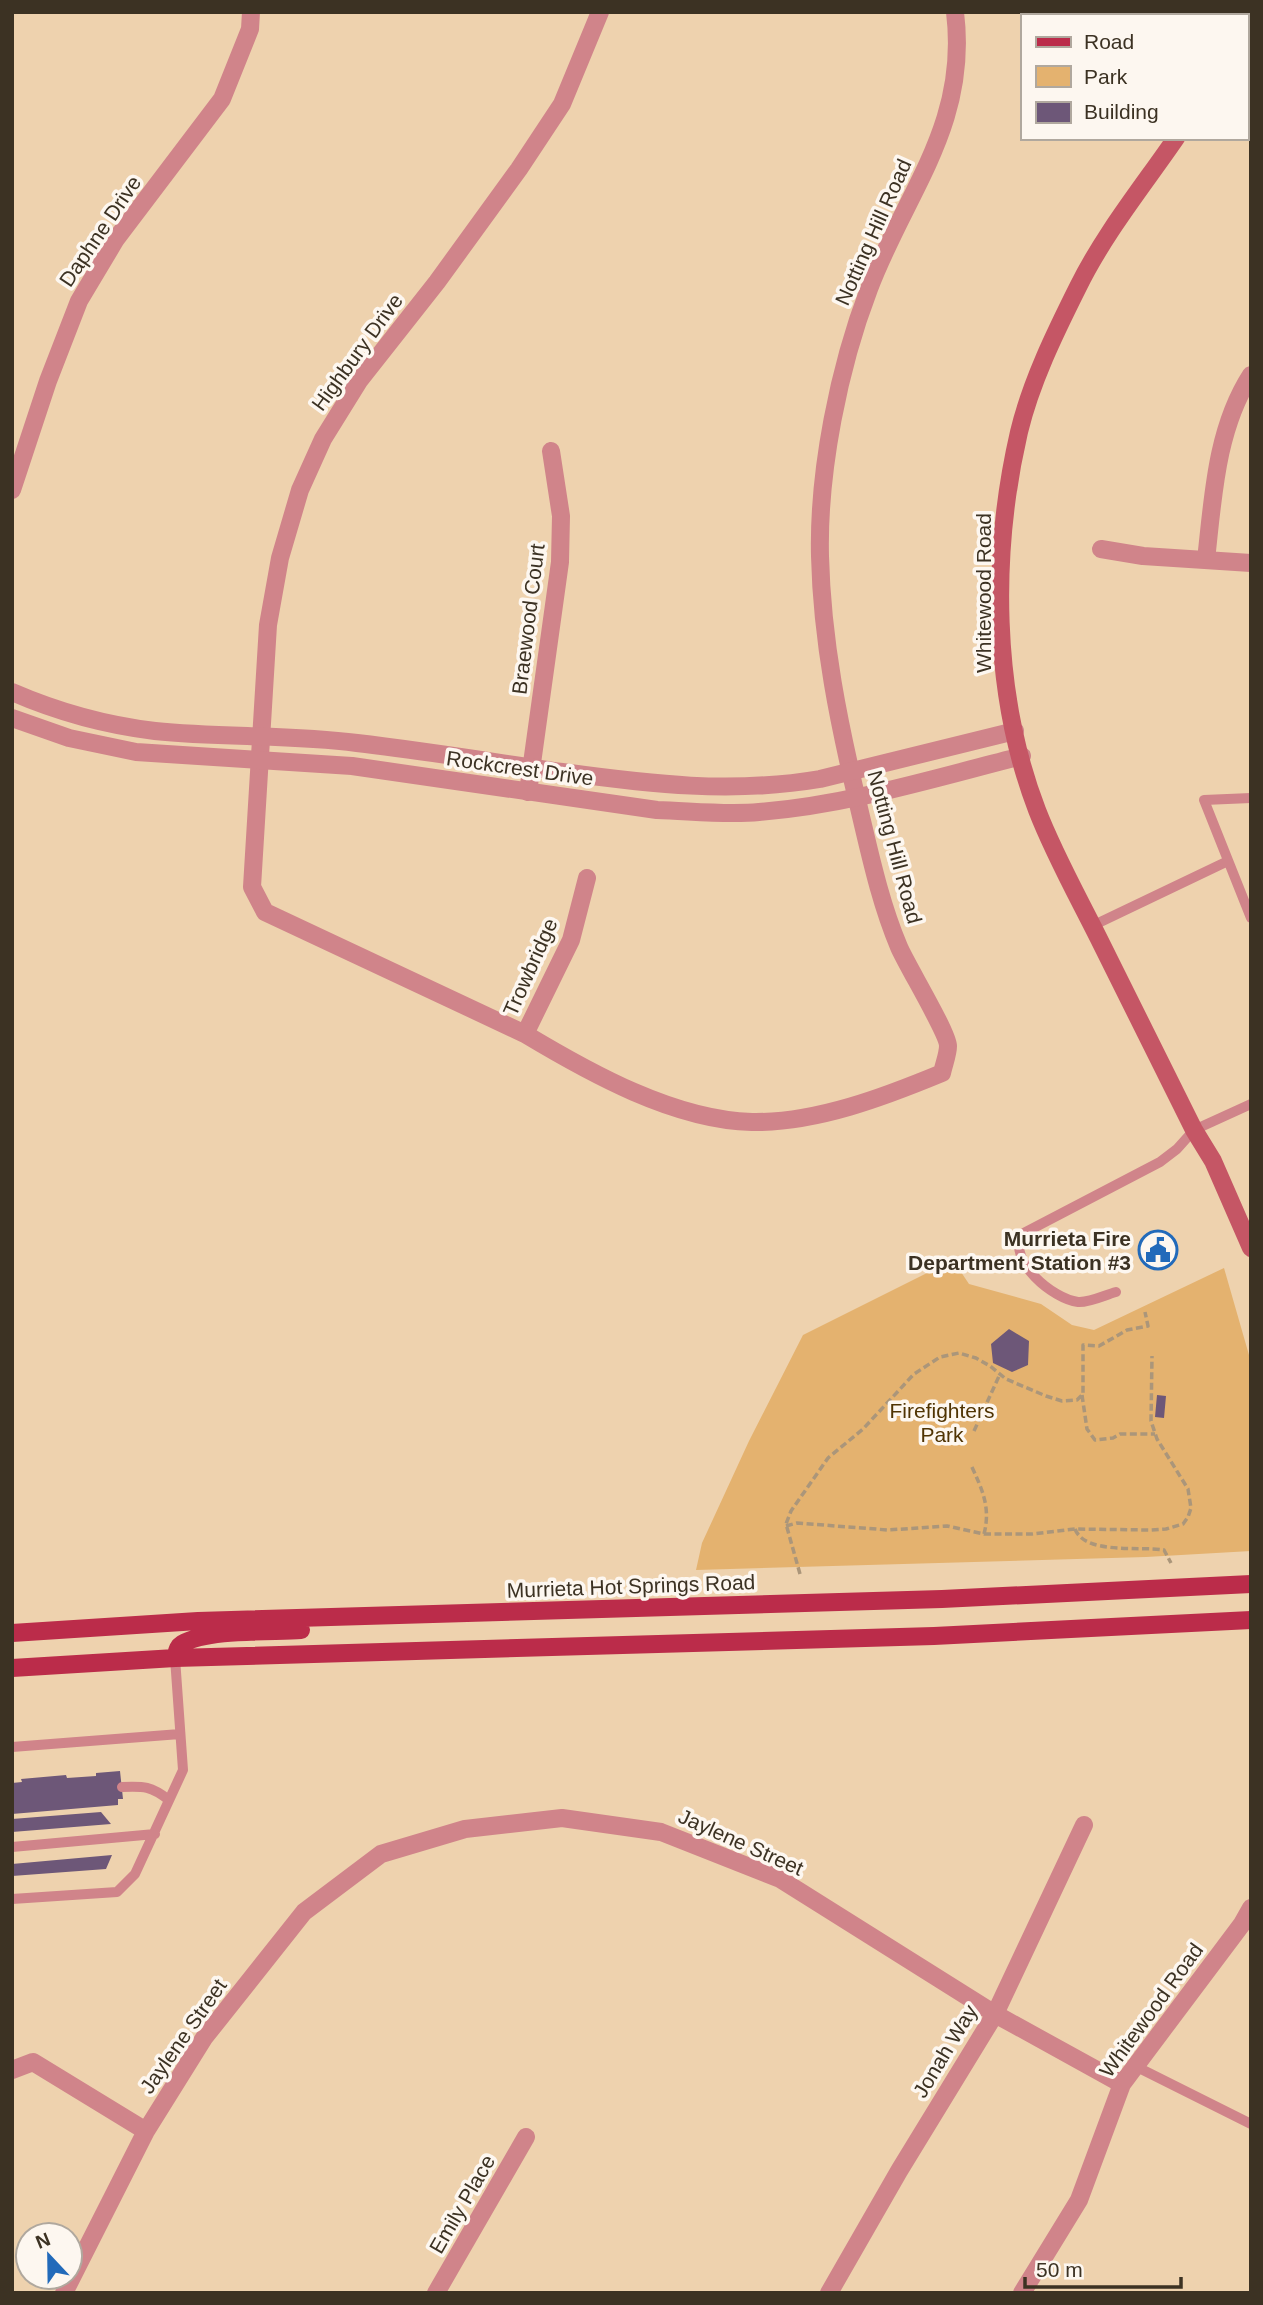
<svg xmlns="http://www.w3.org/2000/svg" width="1263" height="2305" font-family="Helvetica,sans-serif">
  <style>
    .green { fill: #e4b26f }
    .building { fill: #6d5778 }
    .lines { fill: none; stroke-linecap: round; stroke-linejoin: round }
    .path { stroke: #ab967a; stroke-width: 3.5; stroke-dasharray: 7 3.5; stroke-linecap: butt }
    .service { stroke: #d0848a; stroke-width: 10 }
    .minor { stroke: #d0848a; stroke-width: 18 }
    .tertiary { stroke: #d0848a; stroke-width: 18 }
    .secondary { stroke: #c55665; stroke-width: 18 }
    .primary { stroke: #bb2c4a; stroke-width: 18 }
    .labels { text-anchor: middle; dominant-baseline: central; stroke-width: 7; stroke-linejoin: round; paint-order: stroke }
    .street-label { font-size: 21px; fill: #3c3223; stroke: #fdf7f0 }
    .poi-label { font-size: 21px; font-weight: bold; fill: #3c3223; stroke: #fdf7f0; text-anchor: end }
    .park-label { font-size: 21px; fill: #503403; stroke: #fdf7f0 }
  </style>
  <rect width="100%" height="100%" fill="#eed2ae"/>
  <path class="green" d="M 953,1260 L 969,1284 L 1041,1304 L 1072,1325 L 1094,1330 L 1224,1268 L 1251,1362 L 1251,1551 L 1146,1557 L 696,1570 L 702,1543 L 749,1441 L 803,1335 Z"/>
  <path class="building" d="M 1009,1329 L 1029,1341 L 1028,1365 L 1012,1372 L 993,1363 L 991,1344 Z
    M 1157,1395 L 1166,1396 L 1164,1418 L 1155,1417 Z
    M 120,1771 L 123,1799 L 118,1799 L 118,1805 L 12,1814 L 12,1783 L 22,1782 L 21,1779 L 66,1775 L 67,1778 L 96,1776 L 96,1773 Z
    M 101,1812 L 111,1824 L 12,1832 L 12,1819 Z
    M 112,1855 L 106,1869 L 12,1876 L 12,1864 Z"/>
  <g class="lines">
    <path class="path" d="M 1082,1395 L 1087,1429 L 1095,1440 L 1113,1438 L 1120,1434 L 1155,1434
      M 974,1431 L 1000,1374
      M 786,1526 L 797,1523 L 888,1530 L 947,1526 L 984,1534 C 991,1507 982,1489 971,1465
      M 1075,1529 C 1085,1555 1140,1546 1164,1550 L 1171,1563
      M 984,1534 L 1032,1534 L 1075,1529 L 1150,1530 L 1166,1529 L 1183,1524 L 1188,1517 L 1191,1508 L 1188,1489 L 1157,1439 L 1151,1421 L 1152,1356
      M 800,1574 L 786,1524 L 791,1511 L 828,1458 L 863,1429 L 914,1374 L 940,1357 L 959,1353 L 976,1358 L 990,1366 L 1006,1379 L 1046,1396 L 1062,1401 L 1077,1400 L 1083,1394 L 1083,1345 L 1099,1346 L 1127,1330 L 1148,1326 L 1145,1312"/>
    <path class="service" d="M 1251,798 L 1204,800 L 1251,918
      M 1092,926 L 1228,861
      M 1116,1292 C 1105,1295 1089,1303 1078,1302 C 1053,1299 1007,1261 1022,1234 L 1160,1162 L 1177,1149 L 1194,1130 L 1251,1104
      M 12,1747 L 180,1734
      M 122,1787 C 144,1786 151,1786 169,1800
      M 12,1847 L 155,1834
      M 12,1899 L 117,1892 L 135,1874 L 183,1770 L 175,1658
      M 1135,2066 L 1251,2124"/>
    <path class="minor" d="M 600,12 L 562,104 L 519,169 L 437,282 L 359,381 L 323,439 L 300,490 L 280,558 L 268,625 L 252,887 L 265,912 L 525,1034 C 590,1073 674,1120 752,1122 C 816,1123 884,1097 942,1073 C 944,1064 948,1054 948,1046 C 948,1033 906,964 899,947 C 880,902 870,854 859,808 C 839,724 822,642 820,556 C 818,471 839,367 869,289 C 906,191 969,125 955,12
      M 12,490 L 48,381 L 79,301 L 116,239 L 222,99 L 250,29 L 251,12
      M 1101,549 L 1143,556 L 1251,563
      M 1206,560 C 1213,498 1216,429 1251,375
      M 528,792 L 560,562 L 561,516 L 551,451
      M 525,1034 L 571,940 L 587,878
      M 12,2070 L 33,2062 L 146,2131
      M 64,2293 L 146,2131 L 204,2038 L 304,1912 L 381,1854 L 465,1829 L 562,1818 L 661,1832 L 780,1879 L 995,2014 L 1122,2084
      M 436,2293 L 526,2137
      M 829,2293 L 899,2171 L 995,2014 L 1084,1825
      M 1022,2293 L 1079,2200 L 1122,2084 L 1242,1924 L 1251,1908"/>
    <path class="tertiary" d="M 12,692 C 58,712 105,725 155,731 C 222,738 289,734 357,743 C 425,751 493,762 562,772 C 650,784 731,794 820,779 L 1015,731
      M 12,718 L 69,738 L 136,752 L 352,766 L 657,810 C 691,811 726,815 759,812 C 848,805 935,778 1022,756"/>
    <path class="secondary" d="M 1247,37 L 1251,32
      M 1176,138 C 1143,186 1104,234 1078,287 C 1055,333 1031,382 1019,432 C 991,553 992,693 1037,810 C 1054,854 1077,895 1098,937 C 1130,1001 1162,1066 1194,1130 L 1213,1161 L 1251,1248"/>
    <path class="primary" d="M 12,1633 L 198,1621 L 942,1599 L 1251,1584
      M 175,1658 C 177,1652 177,1647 182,1644 C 206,1629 272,1632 301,1630
      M 12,1668 L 175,1658 L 934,1636 L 1251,1620"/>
  </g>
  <defs>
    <symbol id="civic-ring" viewBox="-11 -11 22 22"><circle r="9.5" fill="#fdf7f0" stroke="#226aba" stroke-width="1.5"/><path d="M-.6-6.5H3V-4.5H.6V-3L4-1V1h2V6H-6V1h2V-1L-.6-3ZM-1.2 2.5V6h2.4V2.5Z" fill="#226aba"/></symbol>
  </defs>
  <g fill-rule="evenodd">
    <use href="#civic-ring" x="1136" y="1228" width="44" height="44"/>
  </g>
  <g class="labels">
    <g class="street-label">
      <text transform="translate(100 231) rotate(-56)">Daphne Drive</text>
      <text transform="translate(873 232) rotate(-66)">Notting Hill Road</text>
      <text transform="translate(357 352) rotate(-54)">Highbury Drive</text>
      <text transform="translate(983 593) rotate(-90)">Whitewood Road</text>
      <text transform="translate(528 619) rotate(-83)">Braewood Court</text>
      <text transform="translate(520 768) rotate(8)">Rockcrest Drive</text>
      <text transform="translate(895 847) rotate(75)">Notting Hill Road</text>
      <text transform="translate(530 967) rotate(-66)">Trowbridge</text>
      <text transform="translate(631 1586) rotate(-2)">Murrieta Hot Springs Road</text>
      <text transform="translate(741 1842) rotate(24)">Jaylene Street</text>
      <text transform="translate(1151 2010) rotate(-54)">Whitewood Road</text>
      <text transform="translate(183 2036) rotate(-55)">Jaylene Street</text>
      <text transform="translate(945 2051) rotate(-59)">Jonah Way</text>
      <text transform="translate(462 2204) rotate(-60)">Emily Place</text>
    </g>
    <g class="poi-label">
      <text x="1131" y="1238">Murrieta Fire<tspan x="1131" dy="24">Department Station #3</tspan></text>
    </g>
    <g class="park-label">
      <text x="942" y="1410">Firefighters<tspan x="942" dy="24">Park</tspan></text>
    </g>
  </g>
  <rect width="1263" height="2305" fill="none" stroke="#3c3223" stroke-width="28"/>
  <rect x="1021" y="14" width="228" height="126" fill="#fdf7f0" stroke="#b0a89e" stroke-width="2"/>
  <rect x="1036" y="37" width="35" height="10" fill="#bb2c4a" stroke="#b0a89e" stroke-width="2"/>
  <text x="1084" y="49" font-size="21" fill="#3c3223">Road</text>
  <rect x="1036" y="66" width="35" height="21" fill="#e4b26f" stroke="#b0a89e" stroke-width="2"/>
  <text x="1084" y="84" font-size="21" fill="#3c3223">Park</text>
  <rect x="1036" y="102" width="35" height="21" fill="#6d5778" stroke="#b0a89e" stroke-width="2"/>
  <text x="1084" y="119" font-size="21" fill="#3c3223">Building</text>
  <g transform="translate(49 2256) rotate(338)"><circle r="33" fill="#fdf7f0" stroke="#b0a89e" stroke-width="2"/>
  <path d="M0-5L12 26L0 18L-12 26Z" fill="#226aba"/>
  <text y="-10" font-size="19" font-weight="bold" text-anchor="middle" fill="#3c3223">N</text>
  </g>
  <path d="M1025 2277v10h156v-10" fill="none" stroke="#3c3223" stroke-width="3.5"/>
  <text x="1036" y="2277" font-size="21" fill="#3c3223" stroke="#fdf7f0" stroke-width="5" paint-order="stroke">50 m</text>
</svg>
